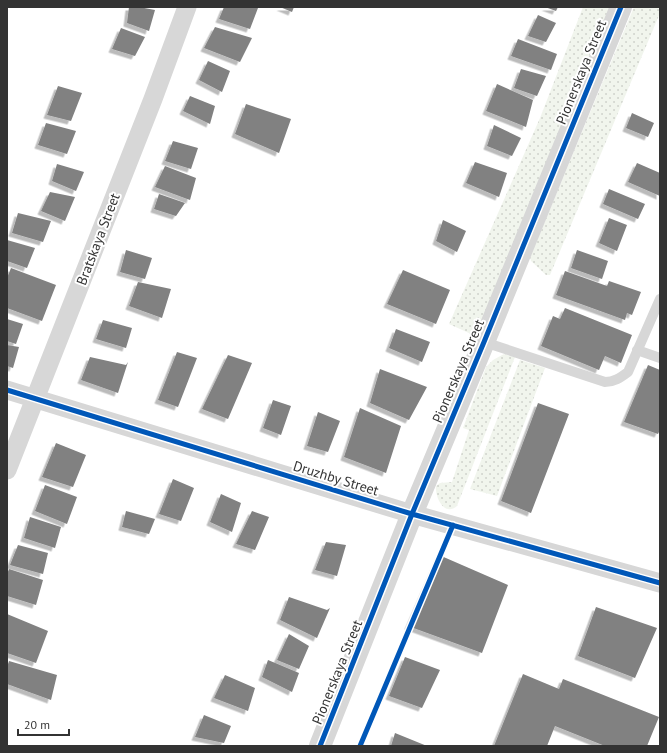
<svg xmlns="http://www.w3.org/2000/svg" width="667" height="753" font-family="'PT Sans',sans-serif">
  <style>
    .grass { fill: url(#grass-dots) }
    .building { fill: #818181; filter: url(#shadow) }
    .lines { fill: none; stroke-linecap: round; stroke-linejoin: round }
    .service { stroke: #d7d7d7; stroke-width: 10 }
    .minor { stroke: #d7d7d7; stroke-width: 19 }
    .tertiary { stroke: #d7d7d7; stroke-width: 22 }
    .cycleway-casing { stroke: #fff; stroke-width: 8 }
    .cycleway { stroke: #0057b8; stroke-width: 5 }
    .labels { text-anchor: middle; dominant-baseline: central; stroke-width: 4; stroke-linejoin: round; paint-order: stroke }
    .street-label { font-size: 14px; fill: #333; stroke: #fff }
  </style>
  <defs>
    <pattern id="grass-dots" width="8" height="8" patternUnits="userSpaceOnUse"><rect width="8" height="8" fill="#f1f5ed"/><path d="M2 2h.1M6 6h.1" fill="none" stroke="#cfd2cc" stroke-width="1.8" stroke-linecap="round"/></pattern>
    <filter id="shadow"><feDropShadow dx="-3.5" dy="3.5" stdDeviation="0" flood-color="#0004"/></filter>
  </defs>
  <rect width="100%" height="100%" fill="#fff"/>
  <path class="grass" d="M 583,7 L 613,7 L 478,331 L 471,334 L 449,324 L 540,118 Z
    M 634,7 L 660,7 L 660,13 L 550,275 L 546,275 L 531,261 L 530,257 Z
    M 504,354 L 515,357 L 457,506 C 444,517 435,497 436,486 L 440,483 L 452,482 L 469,430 L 463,428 L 486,367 L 493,360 Z
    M 520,360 L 545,368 L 497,496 L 470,489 Z"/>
  <path class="building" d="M 129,7 L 139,7 L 155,10 L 149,31 L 127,23 Z
    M 224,7 L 254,7 L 258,8 L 250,29 L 219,19 Z
    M 280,7 L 294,7 L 292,12 Z
    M 545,7 L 558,7 L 556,11 Z
    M 538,15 L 556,23 L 546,42 L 528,36 Z
    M 215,27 L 252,38 L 240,62 L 204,48 Z
    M 121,28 L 145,37 L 135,56 L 112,49 Z
    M 518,39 L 557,54 L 551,70 L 511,56 Z
    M 208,61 L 230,71 L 222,92 L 199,80 Z
    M 521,69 L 546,76 L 537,96 L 514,88 Z
    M 497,84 L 533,100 L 526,127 L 486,111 Z
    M 58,86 L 82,93 L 71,121 L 47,115 Z
    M 190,96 L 215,106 L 210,124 L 183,111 Z
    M 246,104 L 291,119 L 279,153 L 235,134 Z
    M 632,113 L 654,123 L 648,137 L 626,128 Z
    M 46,123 L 76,131 L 67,154 L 38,145 Z
    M 494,125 L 521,138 L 512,156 L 487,146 Z
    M 173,141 L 198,148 L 191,169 L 165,161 Z
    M 475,162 L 507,173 L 499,197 L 466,183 Z
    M 637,163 L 660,173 L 660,196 L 628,182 Z
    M 57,164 L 84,172 L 76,191 L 52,181 Z
    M 165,166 L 196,178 L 190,200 L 155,187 Z
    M 609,189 L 645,204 L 638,219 L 603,204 Z
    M 50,192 L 75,197 L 65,221 L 41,211 Z
    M 159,194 L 185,203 L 176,216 L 154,209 Z
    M 18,213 L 51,221 L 43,242 L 12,233 Z
    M 609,218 L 627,225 L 617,251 L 599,243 Z
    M 443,220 L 466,231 L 457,252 L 436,241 Z
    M 7,240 L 35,248 L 27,268 L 7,261 Z
    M 126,250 L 152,258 L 145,279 L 120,272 Z
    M 577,250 L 608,261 L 602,279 L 571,268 Z
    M 11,268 L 56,285 L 42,321 L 7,308 L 7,278 Z
    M 403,270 L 450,290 L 436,324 L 387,304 Z
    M 565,271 L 607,286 L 609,281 L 641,292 L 632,315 L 627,313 L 625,320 L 556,295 Z
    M 138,282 L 171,289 L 162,318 L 129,306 Z
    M 565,308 L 632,335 L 621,363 L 605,356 L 599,370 L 541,346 L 553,316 L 560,319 Z
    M 7,319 L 23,324 L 16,344 L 7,341 Z
    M 103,320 L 132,328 L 126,348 L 96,339 Z
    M 396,329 L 430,342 L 422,362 L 389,348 Z
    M 7,345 L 19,347 L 13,368 L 7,366 Z
    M 177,352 L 197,358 L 178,407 L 158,400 Z
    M 228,355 L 252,363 L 228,419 L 202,409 Z
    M 90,357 L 126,365 L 128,362 L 118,393 L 81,380 Z
    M 648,365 L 660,370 L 660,430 L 658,434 L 624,422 Z
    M 380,369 L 427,387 L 409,420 L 370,403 Z
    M 273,400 L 291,406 L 281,435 L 263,428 Z
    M 538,403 L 569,414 L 531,513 L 501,501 Z
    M 360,408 L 401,426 L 386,473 L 344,457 Z
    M 318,412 L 340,421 L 328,452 L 307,446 Z
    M 56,443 L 86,455 L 73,487 L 42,477 Z
    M 173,479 L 194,488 L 181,521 L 159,514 Z
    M 45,485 L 77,497 L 67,524 L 35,511 Z
    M 221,494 L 241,503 L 232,532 L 210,522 Z
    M 126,511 L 155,519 L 149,534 L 122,527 Z
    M 252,511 L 269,517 L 255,550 L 236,544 Z
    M 30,517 L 61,527 L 55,548 L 24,538 Z
    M 326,542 L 346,545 L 337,576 L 315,570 Z
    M 18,545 L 48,553 L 43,574 L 10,565 Z
    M 439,555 L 508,585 L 482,653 L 408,626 Z
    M 9,569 L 43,580 L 36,605 L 7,596 L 7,574 Z
    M 289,597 L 327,610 L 330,608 L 317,638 L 280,620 Z
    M 596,607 L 657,628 L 635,678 L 578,656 Z
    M 7,614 L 48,631 L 36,663 L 7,653 Z
    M 289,634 L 309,646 L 299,669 L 277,660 Z
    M 405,657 L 440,670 L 422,708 L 389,696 Z
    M 268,660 L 299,673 L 292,692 L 262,677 Z
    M 9,661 L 57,675 L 51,700 L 7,684 L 7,667 Z
    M 523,674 L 559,689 L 563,679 L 659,717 L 647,746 L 605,746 L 555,726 L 547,746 L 494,746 Z
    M 225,675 L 255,688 L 248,711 L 214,698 Z
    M 204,715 L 231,726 L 224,743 L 195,737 Z
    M 395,733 L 427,746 L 391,746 Z"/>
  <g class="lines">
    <path class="service" d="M 484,342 L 605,382 C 614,382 620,378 628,372 L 660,299
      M 637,350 L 660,358"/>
    <path class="minor" d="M 7,390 L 412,514 L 660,583
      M 7,470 L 153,99 L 187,7"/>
    <path class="tertiary" d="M 320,746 L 412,514 L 484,342 L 621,7"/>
    <defs>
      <path id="cycleway" d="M 7,390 L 412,514 L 660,583
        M 320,746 L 412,514 L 484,342 L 621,7
        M 360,746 L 453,525"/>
    </defs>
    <use href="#cycleway" class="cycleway-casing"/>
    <use href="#cycleway" class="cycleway"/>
  </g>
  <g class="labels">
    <g class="street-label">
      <text transform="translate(581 72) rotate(-68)">Pionerskaya Street</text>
      <text transform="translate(98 239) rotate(-69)">Bratskaya Street</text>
      <text transform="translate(458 371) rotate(-67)">Pionerskaya Street</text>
      <text transform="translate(336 478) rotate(17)">Druzhby Street</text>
      <text transform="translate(337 672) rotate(-68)">Pionerskaya Street</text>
    </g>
  </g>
  <rect width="667" height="753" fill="none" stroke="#333333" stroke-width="16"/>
  <path d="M18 729v6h51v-6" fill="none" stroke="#333333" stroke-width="2"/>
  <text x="24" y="729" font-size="12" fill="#333333" stroke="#ffffff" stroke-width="3" paint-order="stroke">20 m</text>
</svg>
